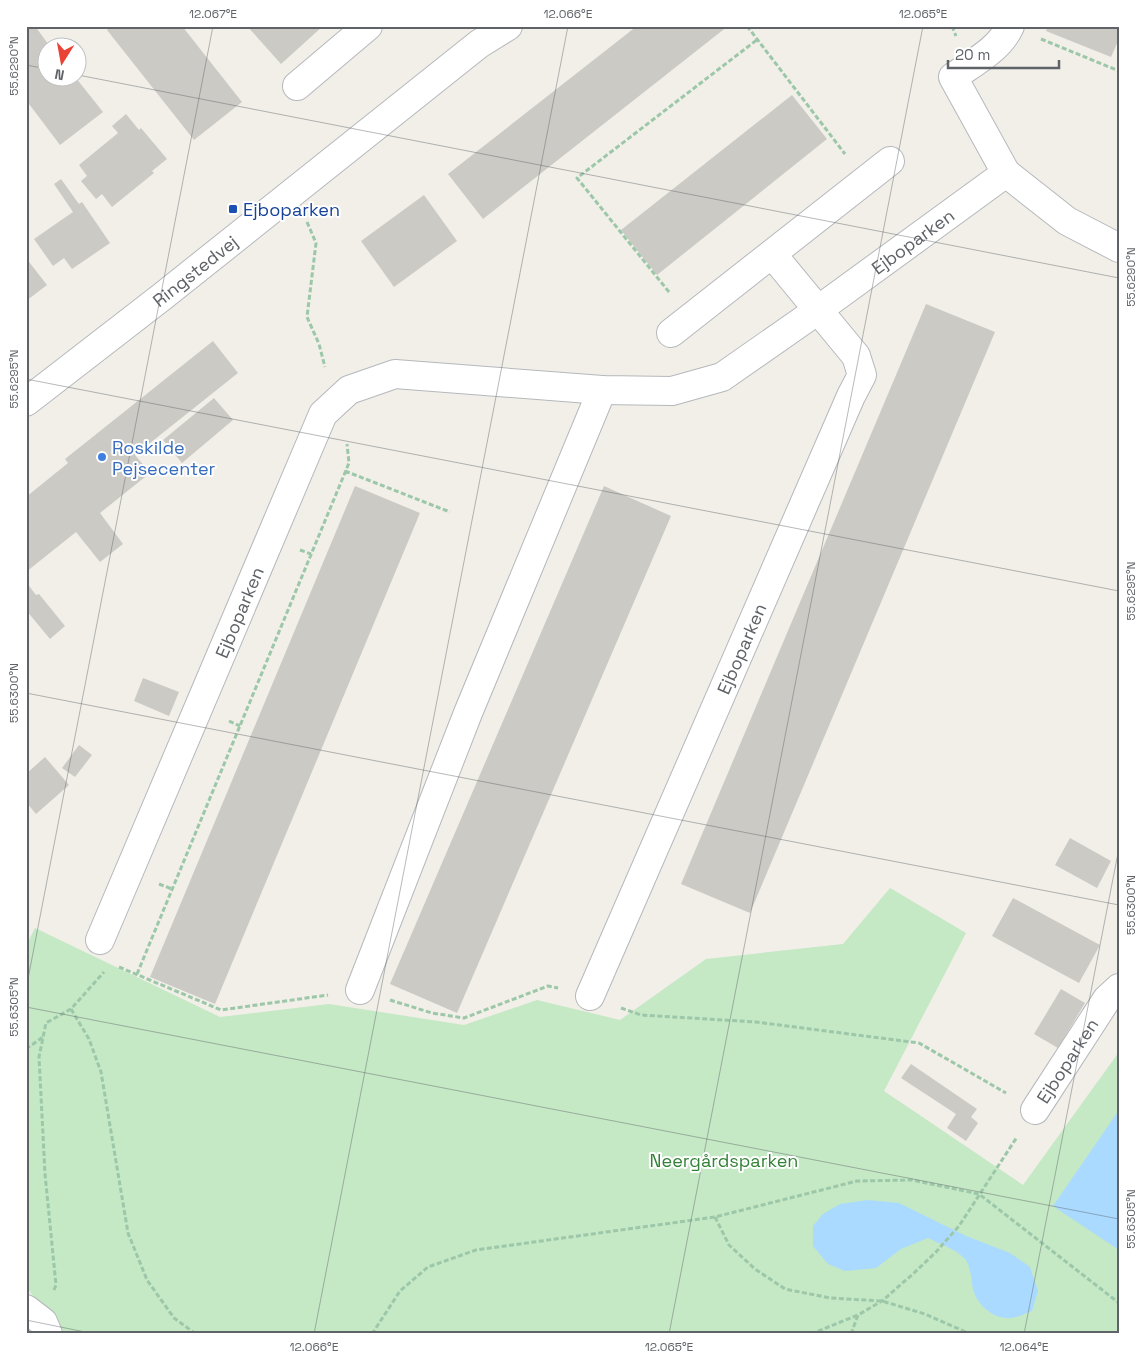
<svg xmlns="http://www.w3.org/2000/svg" width="1145" height="1360" font-family="'Space Grotesk',sans-serif">
  <style>
    .green { fill: #c5e8c5 }
    .water { fill: #aadaff }
    .building { fill: #cccac5 }
    .lines { fill: none; stroke-linecap: round; stroke-linejoin: round }
    .minor-casing { stroke: #b5b8bc; stroke-width: 30 }
    .path { stroke: #9cc7a9; stroke-width: 3; stroke-dasharray: 5 2.5; stroke-linecap: butt }
    .minor { stroke: #fff; stroke-width: 28 }
    .ticks { fill: none; stroke: #5f6368; stroke-width: 1; stroke-opacity: 0.45 }
    .transit-dot { fill: #1a4fb4; stroke: #fff; stroke-width: 2 }
    .shop-dot { fill: #3f7fe0; stroke: #fff; stroke-width: 2 }
    .labels { text-anchor: middle; dominant-baseline: central; stroke-width: 4; stroke-linejoin: round; paint-order: stroke }
    .transit-label { font-size: 18px; fill: #164399; stroke: #fff; text-anchor: start }
    .street-label { font-size: 18px; fill: #5f6368; stroke: #fff }
    .shop-label { font-size: 18px; fill: #366cbe; stroke: #fff; text-anchor: start }
    .park-label { font-size: 18px; fill: #348238; stroke: #fff }
    .neatline { fill: none; stroke: #5f6368; stroke-width: 2 }
    .ticks-label { font-size: 12px; text-anchor: middle; fill: #5f6368 }
  </style>
  <rect width="100%" height="100%" fill="#f1efe8"/>
  <path class="green" d="M 890,888 L 966,933 L 884,1091 L 1023,1185 L 1119,1052 L 1119,1334 L 59,1334 L 26,1286 L 26,946 L 35,928 L 220,1017 L 329,1004 L 464,1025 L 537,1000 L 620,1020 L 706,959 L 843,944 Z"/>
  <path class="water" d="M 1119,1110 L 1119,1250 L 1053,1206 Z
    M 868,1200 L 899,1203 L 966,1236 L 1010,1253 L 1030,1267 L 1038,1291 L 1032,1311 C 1026,1313 1017,1318 1010,1318 C 993,1319 977,1305 973,1289 C 971,1280 971,1266 965,1259 C 956,1249 940,1244 928,1238 L 901,1249 L 876,1268 L 845,1271 L 828,1264 L 813,1246 L 813,1226 L 823,1214 L 840,1204 Z"/>
  <path class="building" d="M 26,26 L 35,26 L 51,48 L 48,48 L 48,78 L 76,78 L 103,112 L 60,145 L 26,100 Z
    M 112,26 L 182,26 L 242,102 L 194,140 L 107,30 Z
    M 247,26 L 323,26 L 281,64 Z
    M 637,26 L 728,26 L 483,219 L 448,174 Z
    M 1048,26 L 1119,26 L 1119,39 L 1111,57 L 1046,31 Z
    M 792,95 L 827,139 L 657,275 L 621,230 Z
    M 126,114 L 139,130 L 141,128 L 167,159 L 152,171 L 154,173 L 112,207 L 102,194 L 96,199 L 81,181 L 87,176 L 79,165 L 118,133 L 112,126 Z
    M 61,179 L 79,204 L 82,202 L 110,243 L 72,269 L 64,258 L 53,266 L 34,239 L 73,212 L 54,184 Z
    M 424,195 L 457,241 L 394,287 L 361,241 Z
    M 26,258 L 47,285 L 26,301 Z
    M 926,304 L 995,332 L 750,913 L 681,884 Z
    M 213,341 L 238,373 L 135,455 L 150,473 L 100,513 L 123,544 L 100,562 L 76,532 L 26,572 L 26,497 L 68,463 L 65,459 Z
    M 214,398 L 233,420 L 182,463 L 163,440 Z
    M 355,486 L 420,513 L 215,1004 L 150,977 Z
    M 604,486 L 671,516 L 457,1013 L 390,984 Z
    M 26,582 L 36,595 L 39,594 L 65,626 L 50,639 L 26,610 Z
    M 143,678 L 179,692 L 169,716 L 134,701 Z
    M 79,745 L 92,755 L 75,777 L 62,768 Z
    M 45,757 L 69,785 L 36,814 L 26,802 L 26,774 Z
    M 1070,838 L 1111,861 L 1097,888 L 1055,865 Z
    M 1013,898 L 1100,945 L 1079,983 L 992,936 Z
    M 1061,989 L 1085,1003 L 1058,1048 L 1034,1034 Z
    M 911,1064 L 977,1109 L 971,1117 L 978,1123 L 966,1141 L 947,1128 L 956,1114 L 901,1078 Z"/>
  <g class="lines">
    <defs>
      <g id="minor">
        <path d="M 297,86 L 368,26"/>
        <path d="M 1006,173 L 953,77 C 973,63 1000,49 1010,26"/>
        <path d="M 671,333 L 890,161"/>
        <path id="s1" d="M 26,402 L 163,296 L 479,44 L 508,26"/>
        <path id="s2" d="M 100,940 L 323,414 L 349,390 L 395,374 L 602,390 L 672,391 L 722,377 L 818,310 L 1006,173 L 1067,221 L 1119,248"/>
        <path d="M 360,990 L 468,713 L 602,390"/>
        <path id="s3" d="M 590,996 L 851,396 L 862,375 L 856,356 L 772,254"/>
        <path id="s4" d="M 1035,1110 L 1107,999 L 1119,988"/>
        <path d="M 26,1309 L 43,1322 L 48,1334"/>
      </g>
    </defs>
    <use href="#minor" class="minor-casing"/>
    <path class="path" d="M 747,26 L 845,154
      M 952,26 L 956,36
      M 1041,39 L 1119,71
      M 307,222 L 316,243 L 307,317 L 319,344 L 325,367
      M 669,292 L 577,178 L 758,39
      M 345,471 L 450,512
      M 300,550 L 311,554
      M 229,721 L 240,726
      M 159,884 L 172,889
      M 119,967 L 221,1010 L 328,995
      M 137,974 L 349,463 L 347,444
      M 390,1000 L 432,1013 L 464,1018 L 548,986 L 558,988
      M 621,1008 L 641,1015 L 756,1022 L 919,1043 L 1006,1093
      M 71,1009 L 89,1039 L 101,1072 L 128,1233 L 147,1280 L 174,1318 L 196,1334
      M 26,1049 L 43,1037
      M 715,1217 L 729,1245 L 755,1269 L 785,1289 L 830,1298 L 882,1301 L 925,1314 L 970,1334
      M 54,1290 L 56,1285 L 45,1174 L 39,1057 L 46,1023 L 71,1009 L 104,972
      M 372,1334 L 400,1291 L 428,1267 L 476,1250 L 715,1217 L 857,1181 L 912,1180 L 979,1194 L 1119,1303
      M 811,1334 L 858,1315
      M 851,1334 L 858,1315 L 882,1301 L 914,1273 L 936,1252 L 959,1226 L 1017,1137"/>
    <use href="#minor" class="minor"/>
  </g>
  <path class="ticks" d="M 26,65 L 48,69M 78,75 L 1119,278M 26,379 L 1119,591M 26,693 L 1119,905M 26,989 L 213,26M 26,1007 L 1119,1219M 26,1320 L 95,1334M 314,1334 L 568,26M 669,1334 L 923,26M 1024,1334 L 1119,848"/>
  <rect class="transit-dot" x="228" y="204" width="10" height="10" rx="2.5"/>
  <circle class="shop-dot" cx="102" cy="457" r="5"/>
  <g class="labels">
    <g class="transit-label">
      <text x="243" y="209">Ejboparken</text>
    </g>
    <g class="street-label">
      <text stroke="none"><textPath href="#s2" startOffset="1219">Ejboparken</textPath></text>
      <text stroke="none"><textPath href="#s1" startOffset="214">Ringstedvej</textPath></text>
      <text stroke="none"><textPath href="#s2" startOffset="356">Ejboparken</textPath></text>
      <text stroke="none"><textPath href="#s3" startOffset="379">Ejboparken</textPath></text>
      <text stroke="none"><textPath href="#s4" startOffset="59">Ejboparken</textPath></text>
    </g>
    <g class="shop-label">
      <text x="112" y="447">Roskilde<tspan x="112" dy="21">Pejsecenter</tspan></text>
    </g>
    <g class="park-label">
      <text x="724" y="1160">Neergårdsparken</text>
    </g>
  </g>
  <rect width="1145" height="1360" fill="none" stroke="#ffffff" stroke-width="55"/>
  <g transform="translate(62 62) rotate(191)"><circle r="24" fill="#ffffff" stroke="#bfc1c3"/>
  <path d="M0-4L9 19L0 12L-9 19Z" fill="#ea4335"/>
  <text y="-8" font-size="14" font-weight="bold" text-anchor="middle" fill="#5f6368">N</text>
  </g>
  <path d="M948 60v8h111v-8" fill="none" stroke="#5f6368" stroke-width="2.5"/>
  <text x="955" y="60" font-size="15" fill="#5f6368" stroke="#ffffff" stroke-width="4" paint-order="stroke">20 m</text>
  <rect x="28" y="28" width="1090" height="1304" class="neatline"/>
  <g class="ticks-label">
    <text x="213" y="18">12.067°E</text>
    <text x="568" y="18">12.066°E</text>
    <text x="923" y="18">12.065°E</text>
    <text transform="translate(14 66) rotate(-90)" y="4">55.6290°N</text>
    <text transform="translate(1131 277) rotate(-90)" y="4">55.6290°N</text>
    <text transform="translate(14 379) rotate(-90)" y="4">55.6295°N</text>
    <text transform="translate(1131 591) rotate(-90)" y="4">55.6295°N</text>
    <text transform="translate(14 693) rotate(-90)" y="4">55.6300°N</text>
    <text transform="translate(1131 905) rotate(-90)" y="4">55.6300°N</text>
    <text transform="translate(14 1007) rotate(-90)" y="4">55.6305°N</text>
    <text transform="translate(1131 1219) rotate(-90)" y="4">55.6305°N</text>
    <text x="314" y="1351">12.066°E</text>
    <text x="669" y="1351">12.065°E</text>
    <text x="1024" y="1351">12.064°E</text>
  </g>
</svg>
